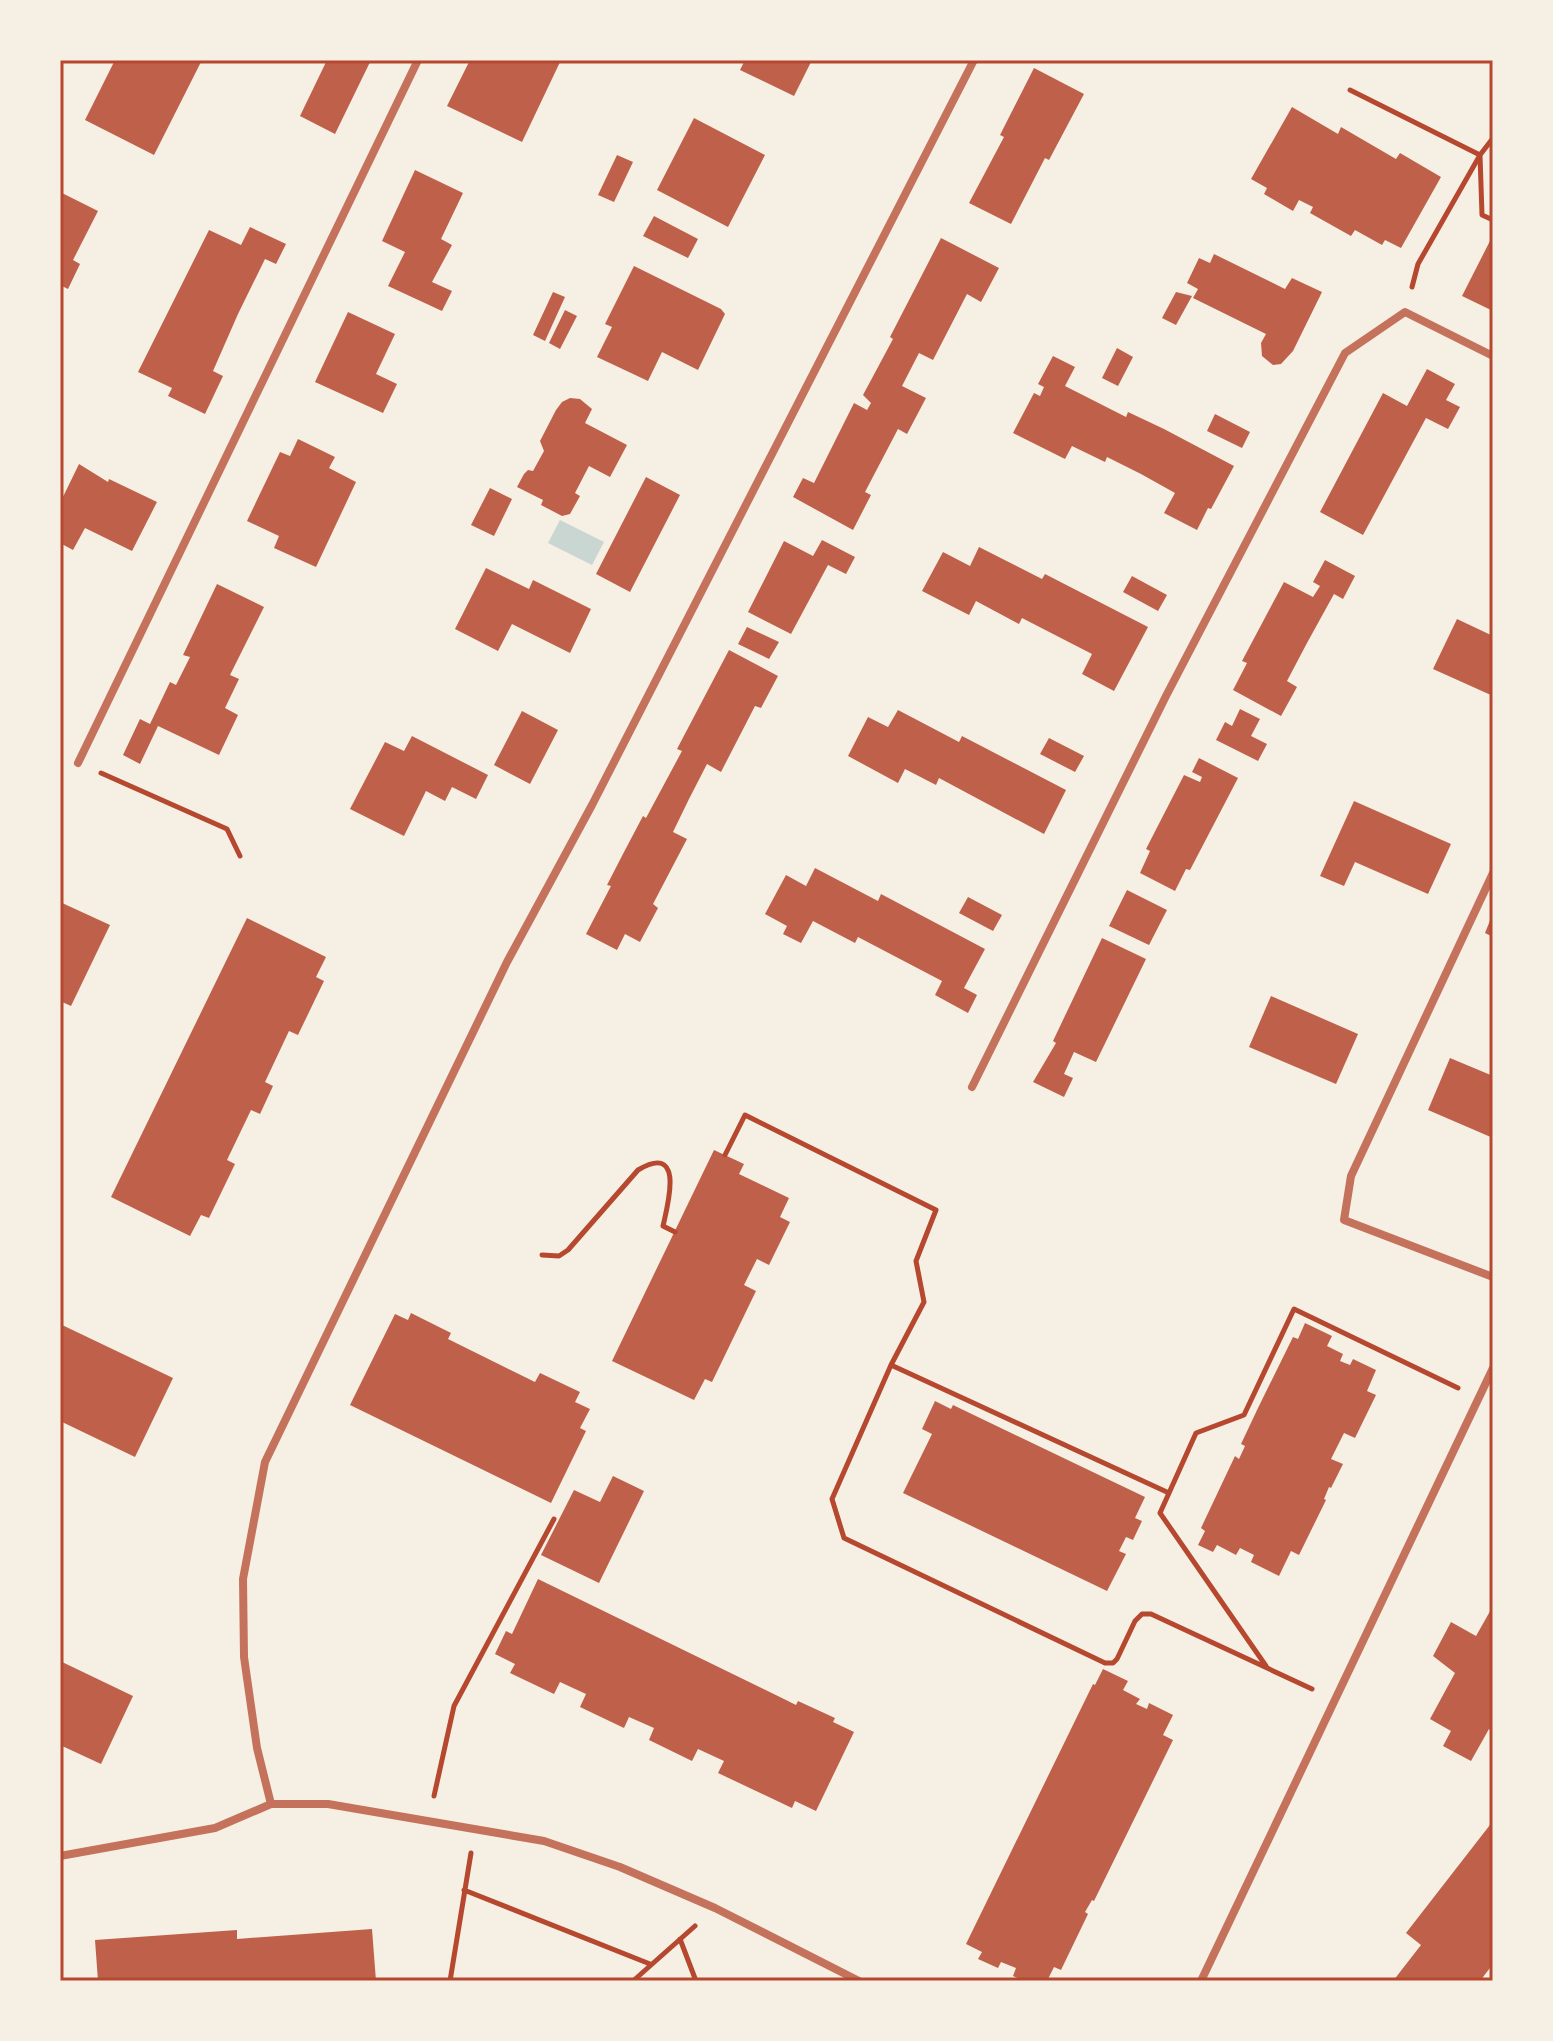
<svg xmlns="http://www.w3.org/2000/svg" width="1553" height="2041" font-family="Poppins,sans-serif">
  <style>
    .water { fill: #c9d6d2 }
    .building { fill: #bf614a }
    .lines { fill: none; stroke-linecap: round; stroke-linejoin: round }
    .path { stroke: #b5482f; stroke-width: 5 }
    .minor { stroke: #c5725c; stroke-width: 8 }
    .neatline { fill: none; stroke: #b5482f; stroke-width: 3 }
  </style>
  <rect width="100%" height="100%" fill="#f6efe4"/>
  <path class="water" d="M 560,520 L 604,542 L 592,565 L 548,543 Z"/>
  <path class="building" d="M 115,60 L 202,60 L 154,155 L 85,120 Z
    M 327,60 L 371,60 L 335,134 L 300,116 Z
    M 470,60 L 561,60 L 522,142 L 447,106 Z
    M 745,60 L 812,60 L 794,96 L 740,70 Z
    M 1034,68 L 1084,94 L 1049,160 L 1045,158 L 1011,224 L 969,203 L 1004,137 L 1000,135 Z
    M 1292,107 L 1338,134 L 1341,127 L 1396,159 L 1400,153 L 1441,177 L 1401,248 L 1385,240 L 1382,245 L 1355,230 L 1351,236 L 1310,213 L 1313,207 L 1299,200 L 1293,211 L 1264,194 L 1267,188 L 1251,179 Z
    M 694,118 L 765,155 L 728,227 L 657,190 Z
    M 617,155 L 633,162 L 614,202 L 598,195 Z
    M 415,170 L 463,193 L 441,239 L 452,245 L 432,282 L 452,291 L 442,311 L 388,286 L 405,252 L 382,241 Z
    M 60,192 L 98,211 L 73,260 L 80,264 L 68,289 L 60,285 Z
    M 654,216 L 698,239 L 688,258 L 643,236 Z
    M 250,227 L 286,244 L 276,264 L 265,259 L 238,314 L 213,371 L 223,376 L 205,414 L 168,396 L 172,388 L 138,372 L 209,230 L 241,245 Z
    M 1493,235 L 1493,311 L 1462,296 Z
    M 941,238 L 999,268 L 981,302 L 967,294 L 933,360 L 919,353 L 902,386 L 926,398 L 907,434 L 898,429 L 865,492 L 871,495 L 853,530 L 793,497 L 803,478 L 814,483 L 854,403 L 867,410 L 871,403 L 863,395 L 893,339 L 890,337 Z
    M 1214,254 L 1285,289 L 1292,278 L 1322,292 L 1293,351 L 1281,364 L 1273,365 L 1262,356 L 1261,343 L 1266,334 L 1193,298 L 1198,289 L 1187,283 L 1199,258 L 1210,263 Z
    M 634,266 L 721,309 L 725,314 L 698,370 L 662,352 L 648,381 L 597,357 L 612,327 L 605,324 Z
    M 553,292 L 565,297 L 545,341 L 533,335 Z
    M 1176,292 L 1192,296 L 1176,325 L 1162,318 Z
    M 565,310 L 577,316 L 560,349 L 549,343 Z
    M 348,312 L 395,334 L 376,374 L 397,384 L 383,413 L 315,382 Z
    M 1117,348 L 1133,357 L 1118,386 L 1102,378 Z
    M 1053,356 L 1075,367 L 1065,386 L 1126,417 L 1128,412 L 1164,429 L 1234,466 L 1211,509 L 1208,508 L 1197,530 L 1164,513 L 1175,493 L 1141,474 L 1107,457 L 1105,462 L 1072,446 L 1065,459 L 1013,433 L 1034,393 L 1040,396 L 1044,387 L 1038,384 Z
    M 1427,369 L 1455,384 L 1446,400 L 1460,407 L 1448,429 L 1426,418 L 1363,535 L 1320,512 L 1383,393 L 1407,406 Z
    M 570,398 L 580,399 L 592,409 L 585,423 L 627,445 L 610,477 L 589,466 L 575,493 L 580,496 L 570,514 L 562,516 L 541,505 L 543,500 L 517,487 L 524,474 L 528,470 L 533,471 L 544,451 L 540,441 L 556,410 L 562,402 Z
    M 1215,414 L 1250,432 L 1242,448 L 1207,431 Z
    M 298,439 L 335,457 L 329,468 L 356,482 L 316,567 L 274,548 L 279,536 L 247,521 L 280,452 L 290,456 Z
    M 79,464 L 108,482 L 109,479 L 157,502 L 132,551 L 85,528 L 73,550 L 60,543 L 60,503 Z
    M 646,477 L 680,495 L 630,592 L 596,574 Z
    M 490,488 L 512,499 L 494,536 L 471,525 Z
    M 822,540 L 855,557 L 846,574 L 828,565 L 791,634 L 748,612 L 784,541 L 813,556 Z
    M 979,547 L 1042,579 L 1045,574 L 1148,627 L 1114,691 L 1082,674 L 1092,654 L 1022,618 L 1019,624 L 976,601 L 969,615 L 922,591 L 943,552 L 970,566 Z
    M 1325,560 L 1355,576 L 1343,599 L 1334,594 L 1307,643 L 1287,681 L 1297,687 L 1281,716 L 1233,690 L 1247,663 L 1242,661 L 1284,582 L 1313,597 L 1320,586 L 1313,582 Z
    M 486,568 L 529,589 L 533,580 L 591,609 L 570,653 L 512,624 L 498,651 L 455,629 Z
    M 1132,576 L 1167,595 L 1158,611 L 1123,592 Z
    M 217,584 L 264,607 L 230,675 L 239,679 L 225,708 L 238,715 L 219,755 L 158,726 L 140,764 L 123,755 L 140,719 L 150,724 L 170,682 L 176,685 L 190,657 L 183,655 Z
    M 1457,619 L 1493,636 L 1493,696 L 1433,669 Z
    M 747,627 L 779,642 L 769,659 L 738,644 Z
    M 729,650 L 778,676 L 761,708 L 755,706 L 721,772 L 707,764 L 689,799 L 673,832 L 687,839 L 653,904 L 658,908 L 640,942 L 625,934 L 617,950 L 586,934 L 611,886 L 607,885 L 624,852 L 643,816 L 646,818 L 682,751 L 677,749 Z
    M 1240,709 L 1260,719 L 1251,736 L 1267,744 L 1258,761 L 1216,740 L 1225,722 L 1232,726 Z
    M 898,710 L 959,742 L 962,736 L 1066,790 L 1044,834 L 939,778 L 936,785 L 905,769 L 898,783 L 848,756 L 868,717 L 888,727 Z
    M 522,711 L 558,730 L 530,784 L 494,765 Z
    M 412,736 L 488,775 L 476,799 L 452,787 L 445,801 L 426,791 L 404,836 L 350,809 L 385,742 L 404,751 Z
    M 1049,738 L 1084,756 L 1075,772 L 1040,754 Z
    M 1199,758 L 1238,778 L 1190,870 L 1186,869 L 1175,891 L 1140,873 L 1150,851 L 1146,849 L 1184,775 L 1200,782 L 1202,777 L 1192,772 Z
    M 1354,801 L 1451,844 L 1428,894 L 1355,862 L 1344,886 L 1320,876 Z
    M 815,868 L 878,901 L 881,894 L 985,949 L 964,988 L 977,995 L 968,1013 L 935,995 L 942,981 L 858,937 L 855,943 L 813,921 L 801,943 L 783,934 L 787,926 L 765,914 L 786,875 L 806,886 Z
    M 1127,890 L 1167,910 L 1149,945 L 1109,926 Z
    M 968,897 L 1002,915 L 993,931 L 959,913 Z
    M 60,902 L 110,925 L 71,1006 L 60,1001 Z
    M 1493,913 L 1493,937 L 1485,933 Z
    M 247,918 L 326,957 L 316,977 L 324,981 L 298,1035 L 289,1031 L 265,1082 L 273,1086 L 260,1114 L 251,1110 L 227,1160 L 235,1164 L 209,1218 L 201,1215 L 190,1236 L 111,1197 Z
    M 1102,938 L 1146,959 L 1096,1062 L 1074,1052 L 1064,1074 L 1073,1078 L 1064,1097 L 1033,1082 L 1056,1043 L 1053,1041 Z
    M 1271,996 L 1358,1034 L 1336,1084 L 1249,1047 Z
    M 1450,1058 L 1493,1076 L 1493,1138 L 1428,1110 Z
    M 714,1150 L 744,1164 L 739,1174 L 789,1198 L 780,1217 L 790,1222 L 769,1265 L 757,1259 L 744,1285 L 756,1291 L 712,1382 L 705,1379 L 694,1400 L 612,1361 Z
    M 411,1313 L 451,1333 L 448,1339 L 535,1382 L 540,1373 L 580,1392 L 575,1402 L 590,1409 L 580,1428 L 586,1431 L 551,1503 L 350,1405 L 395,1314 L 408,1320 Z
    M 1305,1323 L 1332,1336 L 1327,1346 L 1343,1354 L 1340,1361 L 1350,1365 L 1353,1359 L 1376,1370 L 1367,1391 L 1376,1395 L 1355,1438 L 1344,1433 L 1331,1459 L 1343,1464 L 1331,1488 L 1329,1487 L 1324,1499 L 1326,1500 L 1299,1555 L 1291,1551 L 1279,1576 L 1251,1562 L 1254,1555 L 1240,1548 L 1236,1555 L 1217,1545 L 1213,1552 L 1198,1545 L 1205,1531 L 1201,1528 L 1235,1456 L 1239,1459 L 1245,1446 L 1241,1444 L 1258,1408 L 1293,1337 L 1298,1339 Z
    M 60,1324 L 173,1378 L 135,1457 L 60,1421 Z
    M 935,1401 L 951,1409 L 953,1405 L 1145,1497 L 1135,1518 L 1142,1521 L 1133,1540 L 1126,1537 L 1119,1551 L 1126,1554 L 1107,1591 L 903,1493 L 932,1434 L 922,1429 Z
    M 613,1476 L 644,1491 L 599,1583 L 541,1555 L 574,1490 L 600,1502 Z
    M 538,1579 L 784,1699 L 796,1705 L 798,1701 L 835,1718 L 833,1722 L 854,1732 L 816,1811 L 795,1801 L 792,1808 L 718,1773 L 724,1761 L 698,1749 L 692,1761 L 649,1740 L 654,1728 L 629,1717 L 624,1728 L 580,1707 L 586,1694 L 560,1682 L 554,1694 L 510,1673 L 515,1664 L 495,1654 L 506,1631 L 512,1634 Z
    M 1493,1606 L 1493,1731 L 1489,1729 L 1471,1761 L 1443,1746 L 1451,1731 L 1430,1719 L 1455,1673 L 1433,1656 L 1451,1622 L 1476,1636 Z
    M 60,1661 L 133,1696 L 101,1764 L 60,1745 Z
    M 1103,1669 L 1128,1681 L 1123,1690 L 1140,1699 L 1136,1704 L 1147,1709 L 1149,1703 L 1173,1715 L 1163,1735 L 1173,1740 L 1094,1901 L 1092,1900 L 1085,1912 L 1088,1914 L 1061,1970 L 1054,1967 L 1047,1981 L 1024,1981 L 1013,1976 L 1016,1968 L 1001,1962 L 998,1968 L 978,1959 L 982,1952 L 966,1944 L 1093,1684 L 1095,1685 Z
    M 1493,1821 L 1493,1964 L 1480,1981 L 1393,1981 L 1421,1945 L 1406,1933 Z
    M 372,1929 L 376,1981 L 98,1981 L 95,1940 L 237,1930 L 237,1939 Z"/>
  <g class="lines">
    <path class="path" d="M 1350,90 L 1480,155 L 1482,215 L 1493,220
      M 1412,287 L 1418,264 L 1480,155 L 1493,138
      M 101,773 L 227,829 L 240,856
      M 725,1155 L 745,1115 L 936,1210 L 916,1261 L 924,1302 L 891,1365 L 832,1499 L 844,1538 L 1105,1663 L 1113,1663 L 1117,1659 L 1135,1621 L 1142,1614 L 1151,1614 L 1312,1689
      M 542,1255 L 559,1256 L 568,1250 L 638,1170 C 685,1142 668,1204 663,1226 L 675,1232
      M 891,1365 L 1169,1493 L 1196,1433 L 1244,1415 L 1294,1309 L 1458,1388
      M 1169,1493 L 1160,1513 L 1266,1666
      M 434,1796 L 454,1706 L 554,1519
      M 464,1890 L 650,1964
      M 680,1939 L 696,1981
      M 450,1981 L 471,1853
      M 633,1981 L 695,1926"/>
    <path class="minor" d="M 78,763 L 418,60
      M 1493,873 L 1351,1176 L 1344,1220 L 1493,1277
      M 972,1087 L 1166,696 L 1345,353 L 1405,312 L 1493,356
      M 271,1804 L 257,1748 L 244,1657 L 243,1579 L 265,1462 L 507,962 L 592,805 L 974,60
      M 60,1856 L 215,1828 L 271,1804 L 328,1804 L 544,1841 L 620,1867 L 715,1908 L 859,1981
      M 1201,1981 L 1493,1368"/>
  </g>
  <rect width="1553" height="2041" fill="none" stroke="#f6efe4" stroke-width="124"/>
  <rect x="62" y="62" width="1429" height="1917" class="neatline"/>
</svg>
